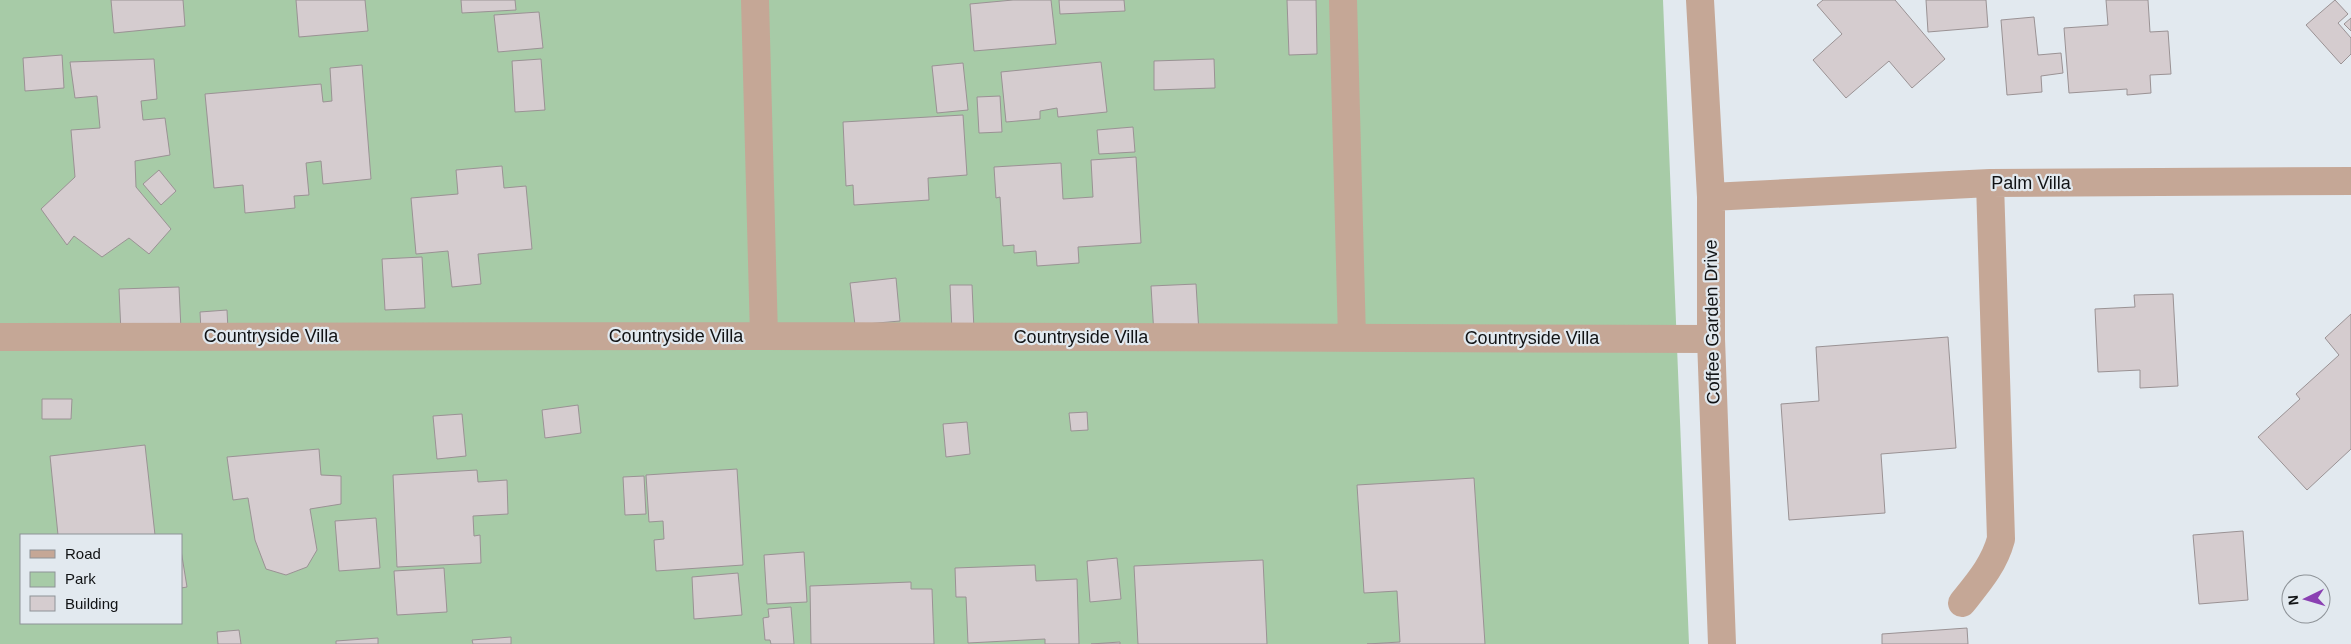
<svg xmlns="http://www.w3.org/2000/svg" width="2351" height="644" font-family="Arial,sans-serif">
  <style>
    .green { fill: #a7cba7; fill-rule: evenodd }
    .building { fill: #d5cccf; stroke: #9a9294 }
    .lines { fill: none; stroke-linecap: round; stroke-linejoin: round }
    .minor { stroke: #c5a796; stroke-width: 28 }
    .labels { text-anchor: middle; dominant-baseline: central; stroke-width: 4.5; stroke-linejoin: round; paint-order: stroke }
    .street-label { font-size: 18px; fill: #111315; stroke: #e2e9ef }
  </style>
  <rect width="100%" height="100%" fill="#e2e9ef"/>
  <path class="green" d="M 0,0 L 1663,0 L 1689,644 L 0,644 ZM 21,535 L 181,535 L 181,623 L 21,623 Z"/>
  <path class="building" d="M 111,0 L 183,0 L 185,26 L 114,33 Z
    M 296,0 L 365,0 L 368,31 L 299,37 Z
    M 461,0 L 515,0 L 516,10 L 462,13 Z
    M 1013,0 L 1051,0 L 1056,44 L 974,51 L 970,4 Z
    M 1059,0 L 1124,0 L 1125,11 L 1060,14 Z
    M 1287,0 L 1316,0 L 1317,54 L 1289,55 Z
    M 1823,0 L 1895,0 L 1945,59 L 1912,88 L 1889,61 L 1846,98 L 1813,60 L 1842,34 L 1817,5 Z
    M 1926,0 L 1986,0 L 1988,27 L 1928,32 Z
    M 2106,0 L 2148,0 L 2150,32 L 2168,31 L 2171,74 L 2150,75 L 2151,93 L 2127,95 L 2127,89 L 2069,93 L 2064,28 L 2108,25 Z
    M 2335,0 L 2348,14 L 2338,23 L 2351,38 L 2351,54 L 2341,64 L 2306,25 Z
    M 539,12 L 543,48 L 498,52 L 494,15 Z
    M 2034,17 L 2038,55 L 2061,53 L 2063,73 L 2041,76 L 2042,92 L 2007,95 L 2001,20 Z
    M 2351,18 L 2351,31 L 2344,24 Z
    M 62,55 L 64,88 L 25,91 L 23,58 Z
    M 154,59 L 157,99 L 141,101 L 143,120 L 165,118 L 170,155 L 135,161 L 136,187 L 171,229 L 149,254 L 129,238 L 102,257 L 74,236 L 67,245 L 41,209 L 75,177 L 71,130 L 100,128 L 97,96 L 75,98 L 70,62 Z
    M 541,59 L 545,110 L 515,112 L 512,61 Z
    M 1214,59 L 1215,88 L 1154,90 L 1154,61 Z
    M 1101,62 L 1107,112 L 1058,117 L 1057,108 L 1040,111 L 1040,119 L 1006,122 L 1001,72 Z
    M 963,63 L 968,110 L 937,113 L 932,66 Z
    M 362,65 L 371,179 L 323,184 L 321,161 L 306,163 L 309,195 L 294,196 L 295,208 L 245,213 L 243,185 L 214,188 L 205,94 L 321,84 L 323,102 L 332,101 L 330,68 Z
    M 1000,96 L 1002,132 L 979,133 L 977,97 Z
    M 963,115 L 967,175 L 928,178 L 929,200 L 854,205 L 853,185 L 846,186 L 843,122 Z
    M 1133,127 L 1135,152 L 1099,154 L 1097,130 Z
    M 1136,157 L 1141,243 L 1078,247 L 1079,263 L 1037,266 L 1036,251 L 1014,253 L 1014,245 L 1003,246 L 1000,197 L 996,198 L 994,167 L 1061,163 L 1063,199 L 1093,197 L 1091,160 Z
    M 502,166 L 504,188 L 526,186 L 532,249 L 478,254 L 481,284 L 452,287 L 448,251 L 416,254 L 411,198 L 458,194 L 456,170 Z
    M 159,170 L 176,191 L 161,205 L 143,184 Z
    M 422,257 L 425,308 L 385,310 L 382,259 Z
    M 896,278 L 900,321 L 855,325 L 850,283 Z
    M 1196,284 L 1199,333 L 1154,335 L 1151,286 Z
    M 950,285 L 972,285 L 974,330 L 952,331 Z
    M 179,287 L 181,330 L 121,333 L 119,289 Z
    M 2173,294 L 2178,386 L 2140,388 L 2140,370 L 2098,372 L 2095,309 L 2135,307 L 2134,295 Z
    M 227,310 L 228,330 L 201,331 L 200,312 Z
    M 2351,314 L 2351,449 L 2307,490 L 2258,437 L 2300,399 L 2296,394 L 2339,355 L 2325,338 Z
    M 1948,337 L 1956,448 L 1881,454 L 1885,513 L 1789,520 L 1781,404 L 1819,401 L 1816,347 Z
    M 42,399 L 72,399 L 71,419 L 42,419 Z
    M 578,405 L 581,433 L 545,438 L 542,410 Z
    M 1087,412 L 1088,430 L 1071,431 L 1069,413 Z
    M 462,414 L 466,456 L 437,459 L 433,416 Z
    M 967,422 L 970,454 L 946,457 L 943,424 Z
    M 145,445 L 155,535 L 58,535 L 50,456 Z
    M 319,449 L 321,475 L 341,476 L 341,504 L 310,509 L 317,550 L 307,567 L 286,575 L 266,569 L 255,540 L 248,498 L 233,500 L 227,457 Z
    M 737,469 L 743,565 L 656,571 L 654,540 L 664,539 L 663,521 L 649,522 L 646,475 Z
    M 477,470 L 478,482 L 507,480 L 508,514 L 473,516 L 474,536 L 480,535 L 481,563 L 397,567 L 393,475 Z
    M 644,476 L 646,514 L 625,515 L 623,477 Z
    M 1474,478 L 1485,644 L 1367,644 L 1400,642 L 1397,591 L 1364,593 L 1357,485 Z
    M 376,518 L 380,568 L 339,571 L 335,521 Z
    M 2243,531 L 2248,600 L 2199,604 L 2193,535 Z
    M 181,550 L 187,587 L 181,588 Z
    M 804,552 L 807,602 L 767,604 L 764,555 Z
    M 1117,558 L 1121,599 L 1090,602 L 1087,561 Z
    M 1263,560 L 1267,644 L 1138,644 L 1134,566 Z
    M 1035,565 L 1036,581 L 1077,579 L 1079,644 L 1045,644 L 1045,639 L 968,643 L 966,597 L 956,597 L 955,568 Z
    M 444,568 L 447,612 L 397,615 L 394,571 Z
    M 738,573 L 742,615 L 694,619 L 692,577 Z
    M 911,582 L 911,589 L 932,589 L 934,644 L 811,644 L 810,586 Z
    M 791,607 L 794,644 L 771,644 L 770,640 L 765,640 L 763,618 L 769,617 L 768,609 Z
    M 1967,628 L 1968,644 L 1882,644 L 1882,634 Z
    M 239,630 L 241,644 L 218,644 L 217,632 Z
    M 511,637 L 511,644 L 473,644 L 472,640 Z
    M 378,638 L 378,644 L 336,644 L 336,641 Z
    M 1120,642 L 1120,644 L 1091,644 Z"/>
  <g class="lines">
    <path class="minor" d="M 755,0 L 764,336
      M 1343,0 L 1352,338
      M 1700,0 L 1711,197 L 1711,339 L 1722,644
      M 1711,197 L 1990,183 L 2351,181
      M 0,337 L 764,336 L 1711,339
      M 1962,603 C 1978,583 1994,565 2001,539 L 1990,183"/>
  </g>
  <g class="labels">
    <g class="street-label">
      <text x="2031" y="183">Palm Villa</text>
      <text transform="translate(1712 322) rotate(-91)">Coffee Garden Drive</text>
      <text x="271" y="336">Countryside Villa</text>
      <text x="676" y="336">Countryside Villa</text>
      <text x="1081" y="337">Countryside Villa</text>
      <text x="1532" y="338">Countryside Villa</text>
    </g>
  </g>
  <rect x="20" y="534" width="162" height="90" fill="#e2e9ef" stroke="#8e9398"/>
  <rect x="30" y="550" width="25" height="8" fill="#c5a796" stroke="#8e9398"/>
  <text x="65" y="559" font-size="15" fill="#111315">Road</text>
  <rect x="30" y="572" width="25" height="15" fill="#a7cba7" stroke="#8e9398"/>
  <text x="65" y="584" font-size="15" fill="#111315">Park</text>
  <rect x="30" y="596" width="25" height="15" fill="#d5cccf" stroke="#8e9398"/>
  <text x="65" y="609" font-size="15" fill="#111315">Building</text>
  <g transform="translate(2306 599) rotate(265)"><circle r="24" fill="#e2e9ef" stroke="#8e9398"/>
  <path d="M0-4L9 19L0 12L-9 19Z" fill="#8a40b2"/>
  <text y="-8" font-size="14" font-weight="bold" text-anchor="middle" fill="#111315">N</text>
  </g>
</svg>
